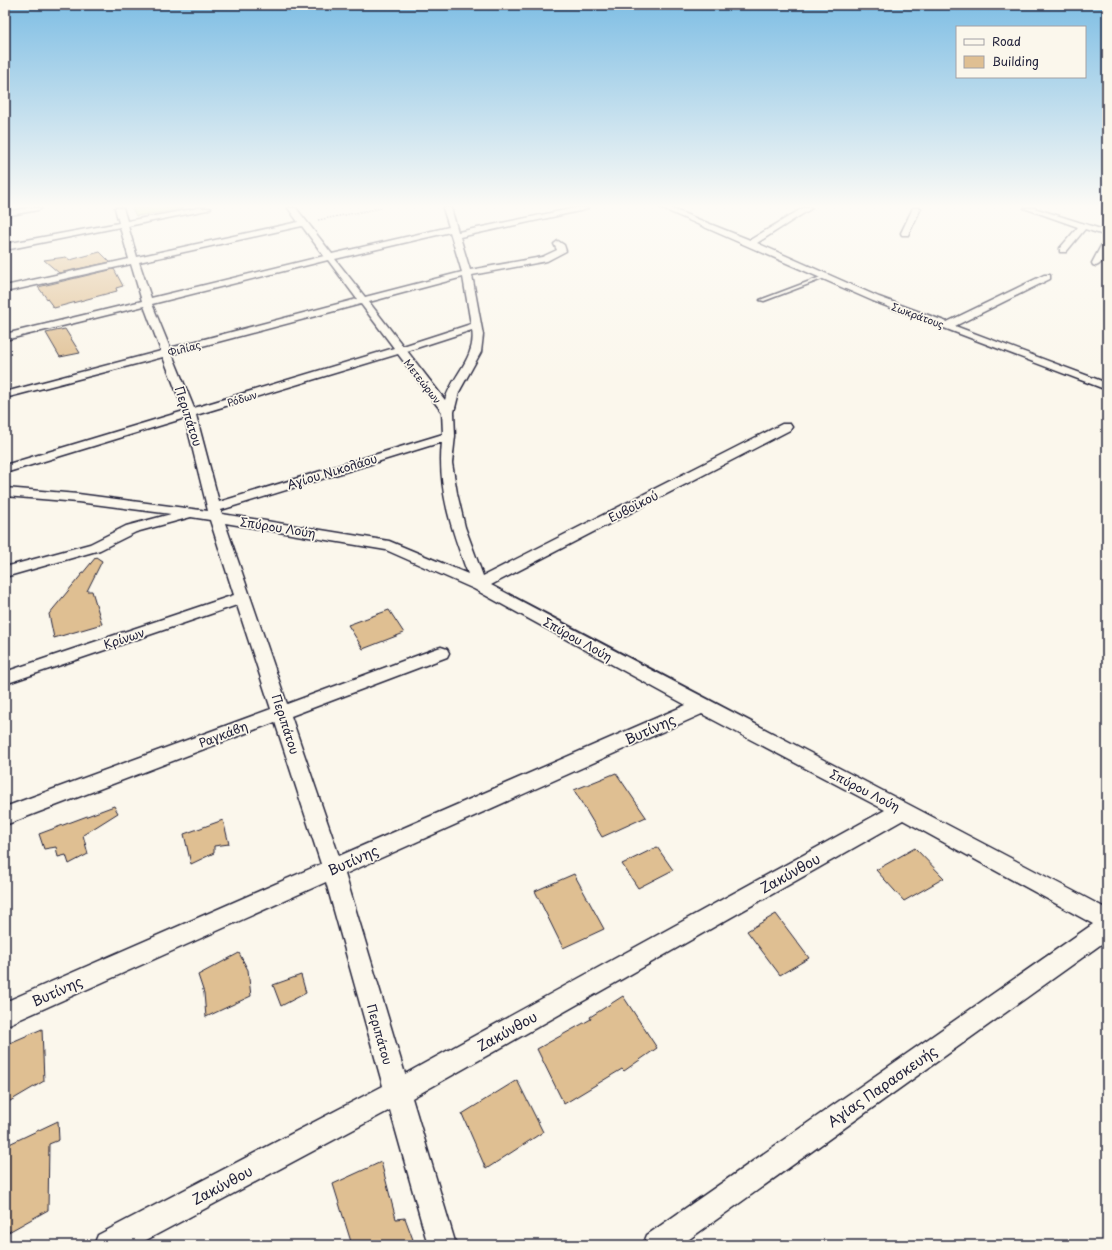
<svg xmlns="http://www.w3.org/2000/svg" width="1112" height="1250" font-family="'Playpen Sans',sans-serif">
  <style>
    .green { fill: #d2e89d; stroke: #7a856c }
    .building { fill: #dfbf92; stroke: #22223b }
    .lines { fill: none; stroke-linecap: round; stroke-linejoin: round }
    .service-casing { stroke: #22223b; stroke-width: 3 }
    .minor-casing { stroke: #22223b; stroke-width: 3 }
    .path { stroke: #22223b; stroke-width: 1.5; stroke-dasharray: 1.5 1.5; stroke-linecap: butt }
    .service { fill: #fbf7ec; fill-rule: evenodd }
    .minor { fill: #fbf7ec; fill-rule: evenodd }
    .labels { text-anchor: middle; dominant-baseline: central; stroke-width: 3.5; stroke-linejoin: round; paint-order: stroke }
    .far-street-label { font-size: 10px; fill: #22223b; stroke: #fbf7ec }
    .street-label { font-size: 12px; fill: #22223b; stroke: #fbf7ec }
    .near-street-label { font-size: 14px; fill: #22223b; stroke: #fbf7ec }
  </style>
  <rect width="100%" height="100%" fill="#fbf7ec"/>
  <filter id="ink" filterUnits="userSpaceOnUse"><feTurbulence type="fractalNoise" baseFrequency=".025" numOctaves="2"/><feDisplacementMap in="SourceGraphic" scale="8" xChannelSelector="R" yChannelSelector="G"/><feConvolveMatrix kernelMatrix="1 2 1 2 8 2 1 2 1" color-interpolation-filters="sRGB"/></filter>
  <g filter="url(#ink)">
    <path class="green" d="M 132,208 L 182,208 L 183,209 L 136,216 Z"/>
    <path class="building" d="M 100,252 L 110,262 L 59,273 L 44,260 L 66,257 L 70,260 Z
      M 114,269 L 123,286 L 116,288 L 117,291 L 54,308 L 38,287 Z
      M 65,329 L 80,353 L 60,357 L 46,333 Z
      M 96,557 L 102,561 L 87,591 L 92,591 L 102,624 L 54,638 L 49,614 Z
      M 389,610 L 404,633 L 363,649 L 348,625 Z
      M 616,773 L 646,817 L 602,837 L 574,790 Z
      M 114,806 L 118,813 L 83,835 L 88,854 L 69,864 L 66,855 L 58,857 L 56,847 L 44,849 L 39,834 Z
      M 223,820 L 229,844 L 214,846 L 214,853 L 191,864 L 184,834 Z
      M 657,847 L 673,870 L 638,888 L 622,864 Z
      M 915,848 L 944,878 L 904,901 L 876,870 Z
      M 574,874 L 604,929 L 563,948 L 535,891 Z
      M 776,914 L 809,958 L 780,975 L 747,931 Z
      M 239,953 L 248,970 L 251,996 L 206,1017 L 204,993 L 198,975 Z
      M 301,975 L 306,993 L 281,1006 L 273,985 Z
      M 623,996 L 657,1048 L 624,1071 L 622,1069 L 564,1104 L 537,1049 L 591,1019 L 590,1017 Z
      M 42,1029 L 44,1081 L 5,1104 L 5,1045 Z
      M 517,1080 L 543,1132 L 486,1169 L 462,1114 Z
      M 58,1121 L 59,1140 L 49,1144 L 48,1210 L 5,1234 L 5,1146 Z
      M 381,1162 L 396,1219 L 405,1218 L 415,1245 L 352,1245 L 333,1184 Z"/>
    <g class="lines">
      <defs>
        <path id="service" d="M 826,275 L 830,276 L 764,301 L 760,300 Z"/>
        <path id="minor" d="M 28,208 L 42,208 L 38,210 L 5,216 L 5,212 Z
          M 115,208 L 123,208 L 127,221 L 198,208 L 211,208 L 207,210 L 128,226 L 137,257 L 298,222 L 288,208 L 296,208 L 332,254 L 449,227 L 443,208 L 451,208 L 458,232 L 575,208 L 588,208 L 584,210 L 460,237 L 470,270 L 542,257 L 557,250 L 554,244 L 558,241 L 564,245 L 566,251 L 547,261 L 472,275 L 483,335 L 481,352 L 459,392 L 454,412 L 455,436 L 452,463 L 457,493 L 465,527 L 483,576 L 782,424 L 790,424 L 792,427 L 790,430 L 491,585 C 696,694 902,800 1107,909 L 1107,940 L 681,1245 L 643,1245 L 647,1235 L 1093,924 L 903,820 L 412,1098 L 456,1245 L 428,1245 L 390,1110 L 137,1245 L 94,1245 L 98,1235 L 383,1086 L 326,882 L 5,1026 L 5,1002 L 321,864 L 275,722 L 5,825 L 5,807 L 271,709 L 237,605 L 5,684 L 5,672 L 234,595 L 210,520 L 191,517 L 136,532 L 100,550 L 5,577 L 5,567 L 90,544 L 126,526 L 171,514 L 78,502 L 5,496 L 5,488 L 78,494 L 208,511 L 185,418 L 5,473 L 5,465 L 184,411 L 163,357 L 5,398 L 5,392 L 161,351 L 144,306 L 5,340 L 5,334 L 142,301 L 131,264 L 5,292 L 5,286 L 129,259 L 120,227 L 5,250 L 5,244 L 119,223 ZM 302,226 L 324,256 L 151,298 L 139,262 ZM 450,232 L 462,272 L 365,297 L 335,259 ZM 328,260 L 357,299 L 170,348 L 152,304 ZM 463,277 L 471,324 L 403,346 L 369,302 ZM 361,304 L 394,348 L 194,408 L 172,354 ZM 472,330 C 477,357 452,376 445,400 L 407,351 ZM 398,354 L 442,412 L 443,434 L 219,502 L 196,415 ZM 442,442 C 437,488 452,531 468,574 L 389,541 L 222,514 L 221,510 ZM 225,523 L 386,550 L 474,589 L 686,705 L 339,856 L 291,716 L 447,657 L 449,653 L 447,649 L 441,647 L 435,649 L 287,704 ZM 702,714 L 885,810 L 405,1074 L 345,874 Z
          M 661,208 L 670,208 L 750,240 L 803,208 L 812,208 L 757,243 L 879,297 L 947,322 L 1044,275 L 1050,275 L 1050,279 L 955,326 L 1107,383 L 1107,390 L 873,301 Z
          M 913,208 L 921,208 L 908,235 L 902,235 L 901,233 Z
          M 1024,208 L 1034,208 L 1107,231 L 1107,236 L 1085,229 L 1066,252 L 1060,252 L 1060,248 L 1078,227 Z
          M 1107,239 C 1107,248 1105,263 1096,266 L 1093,265 L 1092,263 L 1103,242 Z"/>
      </defs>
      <use href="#service" class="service-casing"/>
      <use href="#minor" class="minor-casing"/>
      <path class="path" d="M 318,220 L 381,208"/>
      <use href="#service" class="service"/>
      <use href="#minor" class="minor"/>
    </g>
  </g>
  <linearGradient id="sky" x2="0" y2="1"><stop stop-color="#7fbee4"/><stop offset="0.54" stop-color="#fdfbf6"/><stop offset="1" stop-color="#fdfbf6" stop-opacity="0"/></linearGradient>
  <rect width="1112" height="382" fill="url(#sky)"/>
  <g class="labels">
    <g class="far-street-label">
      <text transform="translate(918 315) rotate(20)">Σωκράτους</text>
      <text transform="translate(184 348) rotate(-15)">Φιλίας</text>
      <text transform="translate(423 381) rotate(52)">Μετεώρων</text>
      <text transform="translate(242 398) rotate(-17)">Ρόδων</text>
    </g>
    <g class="street-label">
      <text transform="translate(189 416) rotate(72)">Περιπάτου</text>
      <text transform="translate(332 471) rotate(-17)">Αγίου Νικολάου</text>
      <text transform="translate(633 506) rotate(-27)">Ευβοϊκού</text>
      <text transform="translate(278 527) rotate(9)">Σπύρου Λούη</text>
      <text transform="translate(124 638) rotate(-18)">Κρίνων</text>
      <text transform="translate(578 639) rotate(29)">Σπύρου Λούη</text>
      <text transform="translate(286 724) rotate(72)">Περιπάτου</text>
      <text transform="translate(223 734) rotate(-21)">Ραγκάβη</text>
      <text transform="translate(865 790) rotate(27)">Σπύρου Λούη</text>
      <text transform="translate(380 1034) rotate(74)">Περιπάτου</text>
    </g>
    <g class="near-street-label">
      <text transform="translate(650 729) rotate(-24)">Βυτίνης</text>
      <text transform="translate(353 860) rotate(-24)">Βυτίνης</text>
      <text transform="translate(790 873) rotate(-29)">Ζακύνθου</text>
      <text transform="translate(57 991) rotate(-24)">Βυτίνης</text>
      <text transform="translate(507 1031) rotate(-29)">Ζακύνθου</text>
      <text transform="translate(882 1086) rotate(-35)">Αγίας Παρασκευής</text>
      <text transform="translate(222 1185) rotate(-28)">Ζακύνθου</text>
    </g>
  </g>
  <rect width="1112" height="1250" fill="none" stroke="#fbf7ec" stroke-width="20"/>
  <rect x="10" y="10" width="1092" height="1230" fill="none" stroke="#22223b" stroke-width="1.5" filter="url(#ink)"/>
  <rect x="956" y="26" width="130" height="52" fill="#fbf7ec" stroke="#a4a2a5"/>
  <rect x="964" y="39" width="20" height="6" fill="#fbf7ec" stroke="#a4a2a5"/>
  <text x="992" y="46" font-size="12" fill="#22223b">Road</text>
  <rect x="964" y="56" width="20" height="12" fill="#dfbf92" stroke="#a4a2a5"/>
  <text x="992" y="66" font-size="12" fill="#22223b">Building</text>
</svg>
